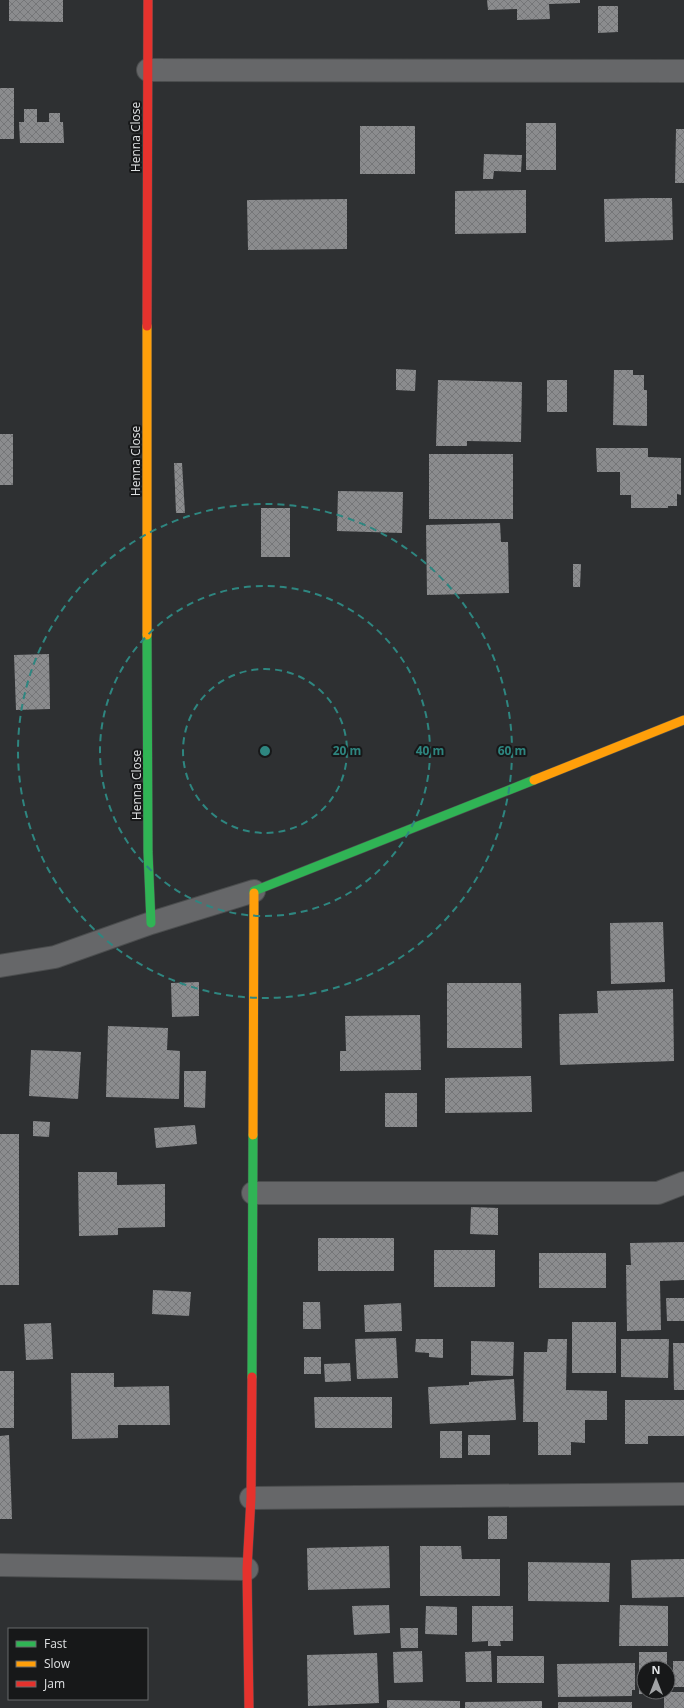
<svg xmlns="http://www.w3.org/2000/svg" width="684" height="1708" font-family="'Open Sans',sans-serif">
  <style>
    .building { fill: url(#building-cross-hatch) }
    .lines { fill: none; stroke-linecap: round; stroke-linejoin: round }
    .street-casing { stroke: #4b4d4e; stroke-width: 24 }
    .fast-casing { stroke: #4b4d4e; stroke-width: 10 }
    .slow-casing { stroke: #4b4d4e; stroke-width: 10 }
    .jam-casing { stroke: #4b4d4e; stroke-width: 10 }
    .street { stroke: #666769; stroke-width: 22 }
    .fast { stroke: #30b455; stroke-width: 9 }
    .slow { stroke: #ff9f0a; stroke-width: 9 }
    .jam { stroke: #e5322d; stroke-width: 9 }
    .ring { fill: none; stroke: #2e8680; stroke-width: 2; stroke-dasharray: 7 5 }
    .labels { text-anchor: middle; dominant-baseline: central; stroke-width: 4; stroke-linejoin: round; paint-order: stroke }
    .street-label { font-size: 12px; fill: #dfe1e3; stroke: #171819 }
    .centre { fill: #2e8680; stroke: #171819; stroke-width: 2 }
    .ring-label { font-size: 12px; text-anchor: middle; font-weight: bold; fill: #2e8680; stroke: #171819; stroke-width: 4; stroke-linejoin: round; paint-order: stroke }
  </style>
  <defs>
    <pattern id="building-cross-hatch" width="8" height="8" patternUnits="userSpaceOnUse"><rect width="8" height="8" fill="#8b8c8e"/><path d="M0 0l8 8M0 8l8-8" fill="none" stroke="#757678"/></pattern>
  </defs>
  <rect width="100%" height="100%" fill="#2e3032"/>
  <path class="building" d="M 9,0 L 63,0 L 63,22 L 9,21 Z
    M 487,0 L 580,0 L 580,3 L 549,4 L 550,19 L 517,20 L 517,9 L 488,10 Z
    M 598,6 L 618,6 L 618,32 L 598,33 Z
    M 0,88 L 14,88 L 14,139 L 0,139 Z
    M 24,109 L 37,109 L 37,122 L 49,122 L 49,113 L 60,113 L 60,122 L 63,122 L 64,143 L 20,143 L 19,122 L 24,122 Z
    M 526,123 L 556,123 L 556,170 L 526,170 Z
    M 360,126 L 415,126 L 415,174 L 360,174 Z
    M 676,129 L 684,129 L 684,183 L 675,183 Z
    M 484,154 L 522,155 L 521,172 L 494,171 L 493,179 L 483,179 Z
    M 526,190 L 526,233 L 455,234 L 455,191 Z
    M 649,198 L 672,198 L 673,240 L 605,242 L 604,199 Z
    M 347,199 L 347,249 L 248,250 L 247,200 Z
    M 396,369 L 416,370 L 415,391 L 396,390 Z
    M 614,370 L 633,370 L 633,375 L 644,375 L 644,390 L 647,390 L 647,426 L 613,425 Z
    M 438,380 L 522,382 L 521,442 L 467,441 L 467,446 L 436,446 Z
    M 547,380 L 567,380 L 567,412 L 547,412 Z
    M 0,434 L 13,434 L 13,485 L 0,485 Z
    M 596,448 L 648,448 L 648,457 L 681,458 L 681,495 L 677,494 L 677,506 L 668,506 L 668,508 L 631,508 L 631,495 L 620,495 L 620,472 L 597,472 Z
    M 429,454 L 513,454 L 513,519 L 429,519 Z
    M 174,463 L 182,463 L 185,513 L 176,513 Z
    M 338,491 L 403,492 L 402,533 L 337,531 Z
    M 261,508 L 290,508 L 290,557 L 261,557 Z
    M 500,523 L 501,542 L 508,542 L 509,593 L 427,595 L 426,525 Z
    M 573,564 L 581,564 L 580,587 L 573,587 Z
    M 49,654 L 50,709 L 16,710 L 14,655 Z
    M 663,922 L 665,982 L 611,984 L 610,923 Z
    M 199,982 L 199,1016 L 172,1017 L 171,983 Z
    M 447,983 L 521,983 L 522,1048 L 447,1048 Z
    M 673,989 L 674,1061 L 560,1065 L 559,1014 L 598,1013 L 597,991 Z
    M 420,1015 L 421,1070 L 340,1071 L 340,1051 L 346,1051 L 345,1016 Z
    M 108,1026 L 168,1028 L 167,1050 L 180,1051 L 179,1099 L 106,1097 Z
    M 31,1050 L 81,1052 L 78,1099 L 29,1096 Z
    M 184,1071 L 206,1071 L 205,1108 L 184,1107 Z
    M 531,1076 L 532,1112 L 445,1113 L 445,1078 Z
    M 385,1093 L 417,1093 L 417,1127 L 385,1127 Z
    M 33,1121 L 50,1122 L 49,1137 L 33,1136 Z
    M 195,1125 L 197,1144 L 156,1148 L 154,1128 Z
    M 0,1134 L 19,1134 L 19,1285 L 0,1285 Z
    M 78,1172 L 117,1172 L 117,1185 L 165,1184 L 165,1227 L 118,1228 L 118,1235 L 79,1236 Z
    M 471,1207 L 498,1208 L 498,1235 L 470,1234 Z
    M 318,1238 L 394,1238 L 394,1271 L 318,1271 Z
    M 684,1242 L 684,1280 L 660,1281 L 661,1330 L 627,1331 L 626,1265 L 631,1265 L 630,1243 Z
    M 434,1250 L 495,1250 L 495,1287 L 434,1287 Z
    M 539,1253 L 606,1253 L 606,1288 L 539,1288 Z
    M 153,1290 L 191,1292 L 189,1316 L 152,1314 Z
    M 666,1298 L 684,1298 L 684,1321 L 667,1321 Z
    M 303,1302 L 320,1302 L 321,1329 L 303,1329 Z
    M 401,1303 L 402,1331 L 365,1332 L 364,1305 Z
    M 572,1322 L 616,1322 L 616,1373 L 572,1373 Z
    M 51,1323 L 53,1359 L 26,1360 L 24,1324 Z
    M 396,1338 L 398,1378 L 357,1379 L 355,1339 Z
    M 416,1339 L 443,1339 L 443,1358 L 429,1357 L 429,1353 L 415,1352 Z
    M 548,1339 L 567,1339 L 566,1390 L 607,1391 L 607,1420 L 585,1420 L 585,1443 L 571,1442 L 571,1455 L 538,1455 L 538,1422 L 523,1422 L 524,1352 L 547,1352 Z
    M 621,1339 L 669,1339 L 668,1378 L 621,1377 Z
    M 471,1341 L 514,1342 L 513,1376 L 471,1375 Z
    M 673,1343 L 684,1343 L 684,1390 L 674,1390 Z
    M 304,1357 L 321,1357 L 321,1374 L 304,1374 Z
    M 350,1363 L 351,1381 L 325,1382 L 324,1364 Z
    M 0,1371 L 14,1371 L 14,1428 L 0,1428 Z
    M 71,1373 L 114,1373 L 114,1387 L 169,1386 L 170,1425 L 118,1425 L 118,1438 L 72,1439 Z
    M 514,1379 L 516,1420 L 430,1424 L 428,1387 L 469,1385 L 469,1382 Z
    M 314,1397 L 392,1397 L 392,1428 L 315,1428 Z
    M 625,1400 L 684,1400 L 684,1436 L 648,1436 L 648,1444 L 625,1444 Z
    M 440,1431 L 462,1431 L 462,1458 L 440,1458 Z
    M 9,1435 L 12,1519 L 0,1519 L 0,1436 Z
    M 468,1435 L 490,1435 L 490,1455 L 468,1455 Z
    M 488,1516 L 507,1516 L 507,1539 L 488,1539 Z
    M 389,1546 L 390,1588 L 308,1590 L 307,1548 Z
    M 420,1546 L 461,1546 L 462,1559 L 500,1559 L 500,1596 L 420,1596 Z
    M 684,1559 L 684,1597 L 632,1598 L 631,1560 Z
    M 528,1562 L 610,1563 L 609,1602 L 528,1601 Z
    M 389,1605 L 390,1633 L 354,1635 L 352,1606 Z
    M 620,1605 L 668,1606 L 668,1646 L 619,1646 Z
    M 426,1606 L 457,1607 L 457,1635 L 425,1634 Z
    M 472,1606 L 513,1606 L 513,1641 L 500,1641 L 501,1646 L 488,1646 L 488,1641 L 472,1642 Z
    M 400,1628 L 418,1628 L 418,1648 L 401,1648 Z
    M 422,1651 L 423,1682 L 394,1683 L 393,1652 Z
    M 491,1651 L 492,1682 L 466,1682 L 465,1652 Z
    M 639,1652 L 667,1652 L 667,1668 L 644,1668 L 644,1692 L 660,1692 L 660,1694 L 639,1694 Z
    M 377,1653 L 379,1703 L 308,1706 L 307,1655 Z
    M 497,1656 L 544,1656 L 544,1683 L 497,1683 Z
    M 673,1661 L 684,1661 L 684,1687 L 673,1687 Z
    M 635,1663 L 635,1690 L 632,1690 L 632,1696 L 558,1697 L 557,1664 Z
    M 664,1692 L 684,1692 L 684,1708 L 664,1708 Z
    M 387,1700 L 460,1701 L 460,1708 L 387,1708 Z
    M 542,1701 L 542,1708 L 465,1708 L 465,1702 Z
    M 558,1702 L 632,1702 L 632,1708 L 558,1708 Z"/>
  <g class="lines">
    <defs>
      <path id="street" d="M 148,70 L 684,71
        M 0,966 L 55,957 L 151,923 L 254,891
        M 253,1193 L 658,1193 L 684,1183
        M 251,1498 L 684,1494
        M 0,1565 L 247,1569"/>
      <path id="fast" d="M 147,635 L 148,852 L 151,923
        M 254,893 L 254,891 L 534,780
        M 252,1377 L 253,1135"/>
      <path id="slow" d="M 147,635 L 147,326
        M 534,780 L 684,720
        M 253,1135 L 254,893"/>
      <path id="jam" d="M 147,326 L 148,0
        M 249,1708 L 247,1569 L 251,1498 L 252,1377"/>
    </defs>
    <use href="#street" class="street-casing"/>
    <use href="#fast" class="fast-casing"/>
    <use href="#slow" class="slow-casing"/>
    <use href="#jam" class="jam-casing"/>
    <use href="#street" class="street"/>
    <use href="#fast" class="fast"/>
    <use href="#slow" class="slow"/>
    <use href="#jam" class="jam"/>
  </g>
  <g class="ring">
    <circle cx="265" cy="751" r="82"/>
    <circle cx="265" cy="751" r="165"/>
    <circle cx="265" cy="751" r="247"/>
  </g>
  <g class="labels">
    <g class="street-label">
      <text transform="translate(135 137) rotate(-90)">Henna Close</text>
      <text transform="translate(135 461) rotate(-90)">Henna Close</text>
      <text transform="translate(136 785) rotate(-90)">Henna Close</text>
    </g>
  </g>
  <circle cx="265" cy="751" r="6" class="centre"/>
  <g class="ring-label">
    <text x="347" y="755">20 m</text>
    <text x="430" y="755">40 m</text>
    <text x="512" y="755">60 m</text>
  </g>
  <rect x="8" y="1628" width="140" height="72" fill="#171819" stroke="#67686a"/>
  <rect x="16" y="1641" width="20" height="6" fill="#30b455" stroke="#67686a"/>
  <text x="44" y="1648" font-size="12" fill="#dfe1e3">Fast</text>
  <rect x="16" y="1661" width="20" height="6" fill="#ff9f0a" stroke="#67686a"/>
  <text x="44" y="1668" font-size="12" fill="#dfe1e3">Slow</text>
  <rect x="16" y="1681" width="20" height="6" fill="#e5322d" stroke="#67686a"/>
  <text x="44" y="1688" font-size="12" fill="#dfe1e3">Jam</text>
  <g transform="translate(656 1680)"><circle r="19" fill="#171819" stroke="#67686a"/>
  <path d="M0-3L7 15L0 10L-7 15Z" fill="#a1a3a5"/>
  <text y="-6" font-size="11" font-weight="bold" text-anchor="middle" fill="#dfe1e3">N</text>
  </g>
</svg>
